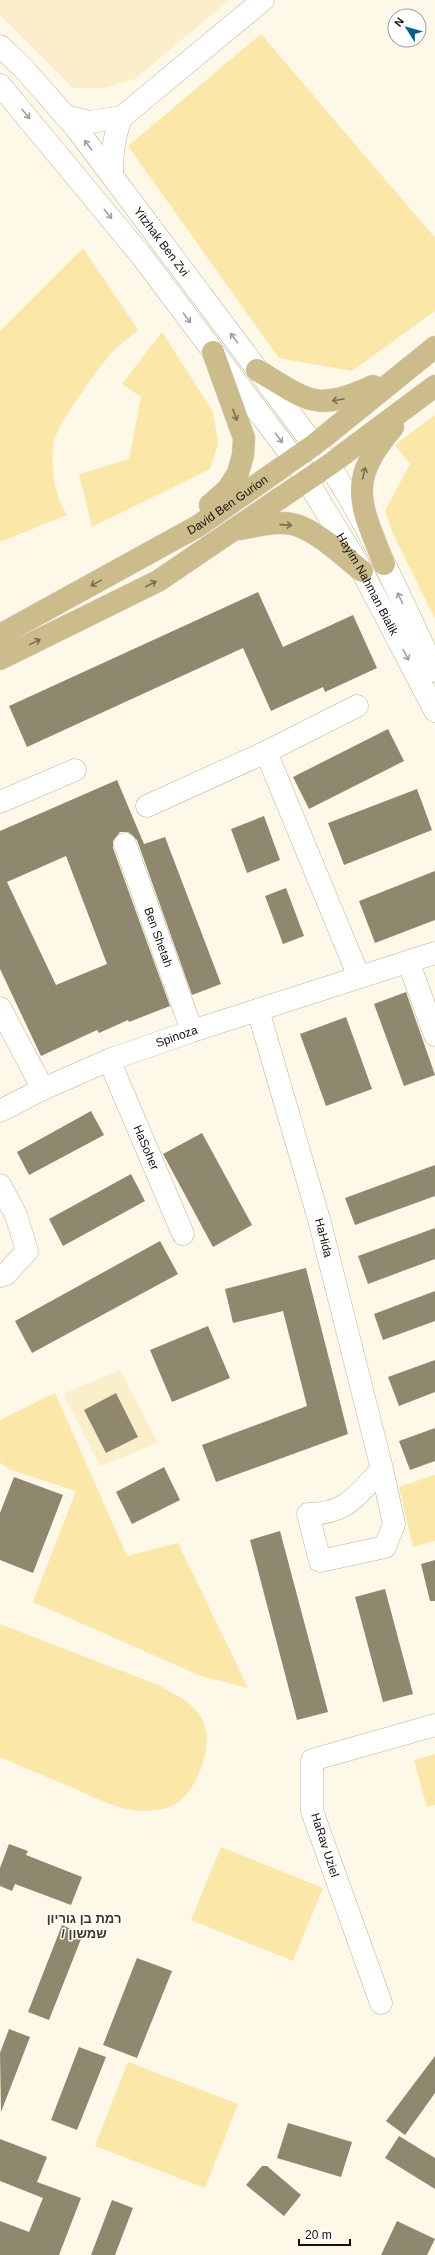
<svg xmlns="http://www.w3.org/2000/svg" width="435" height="2255" font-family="Arial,Heebo,sans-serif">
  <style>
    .built { fill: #fbefcb }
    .green { fill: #fbe7a8 }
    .building { fill: #90886e; fill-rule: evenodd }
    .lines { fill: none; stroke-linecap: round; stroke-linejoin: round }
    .minor-casing { stroke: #bcb499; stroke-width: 23 }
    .major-casing { stroke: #dededc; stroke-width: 23 }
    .minor { stroke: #fff; stroke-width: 22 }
    .major { stroke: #ccbc8b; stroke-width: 22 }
    .oneway { stroke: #a19f9c }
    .oneway2 { stroke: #796f50 }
    .labels { text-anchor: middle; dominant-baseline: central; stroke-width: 3; stroke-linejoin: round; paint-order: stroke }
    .street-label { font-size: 12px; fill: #131007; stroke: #fff }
    .neighbourhood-label { font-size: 13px; font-weight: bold; fill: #3d361f; stroke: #fff }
  </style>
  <rect width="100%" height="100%" fill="#fdf8e7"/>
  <path class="built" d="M 0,0 L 229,0 L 135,79 L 104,88 L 73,88 L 0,15 Z
    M 120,1370 L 158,1443 L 100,1466 L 63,1394 Z"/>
  <path class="green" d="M 261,34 L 435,238 L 435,311 L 352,371 L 279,358 L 128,146 Z
    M 83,248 L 138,330 C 130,337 120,344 112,352 C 99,367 58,423 54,441 C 50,466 54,494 67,515 L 0,542 L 0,331 Z
    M 162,332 L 213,412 L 218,444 L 210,469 L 92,527 L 79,474 L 129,459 L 141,397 L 122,384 Z
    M 435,415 L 435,619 L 393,534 L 385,511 L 410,464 L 395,445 Z
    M 55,1393 L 127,1556 L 178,1543 L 248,1688 L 201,1676 L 33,1602 L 76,1491 L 8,1469 L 0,1462 L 0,1420 Z
    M 435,1475 L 435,1541 L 413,1547 L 399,1487 Z
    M 0,1624 L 158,1685 C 176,1695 199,1705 205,1726 C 213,1751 194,1797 170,1807 C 163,1810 150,1811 142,1811 C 119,1810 97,1799 76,1789 C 51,1779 25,1768 0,1757 Z
    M 435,1754 L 435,1805 L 427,1807 L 414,1760 Z
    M 221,1847 L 323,1888 L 293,1961 L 191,1920 Z
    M 128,2062 L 238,2104 L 205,2188 L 95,2146 Z"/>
  <path class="building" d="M 258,592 L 283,647 L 353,615 L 377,668 L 325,692 L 323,687 L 271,711 L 243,648 L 27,747 L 9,706 Z
    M 388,729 L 404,761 L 309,809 L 293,777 Z
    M 117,780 L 144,844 L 165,837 L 221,984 L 192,995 L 137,840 L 128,832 L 120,832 L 113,841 L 113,848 L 170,1006 L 129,1022 L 128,1020 L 99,1033 L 97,1030 L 41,1056 L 0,969 L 0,831 ZM 66,856 L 107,964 L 56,985 L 7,882 Z
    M 417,789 L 432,830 L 344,865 L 328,823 Z
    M 264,816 L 280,860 L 247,873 L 231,829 Z
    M 435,871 L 435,920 L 375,943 L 359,901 Z
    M 286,888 L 304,936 L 283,944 L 265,896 Z
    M 406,992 L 435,1075 L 404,1086 L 374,1004 Z
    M 346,1017 L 372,1089 L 326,1106 L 300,1034 Z
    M 91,1111 L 104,1135 L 29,1175 L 17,1152 Z
    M 202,1133 L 252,1225 L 213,1247 L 163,1154 Z
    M 435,1165 L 435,1196 L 355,1225 L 345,1198 Z
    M 131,1174 L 145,1201 L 63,1246 L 49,1219 Z
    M 435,1228 L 435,1259 L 368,1284 L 358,1256 Z
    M 160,1241 L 178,1274 L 32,1353 L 15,1321 Z
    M 306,1268 L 348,1434 L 216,1482 L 202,1445 L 307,1406 L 283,1311 L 233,1323 L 225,1289 Z
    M 435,1291 L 435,1321 L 383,1340 L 374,1314 Z
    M 208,1326 L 230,1378 L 172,1402 L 150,1350 Z
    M 435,1360 L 435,1392 L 399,1406 L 388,1377 Z
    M 116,1393 L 138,1437 L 106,1453 L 84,1410 Z
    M 435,1428 L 435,1461 L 410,1470 L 399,1441 Z
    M 164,1467 L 180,1500 L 132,1524 L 116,1492 Z
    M 14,1477 L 63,1495 L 33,1573 L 0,1560 L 0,1513 Z
    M 280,1531 L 328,1712 L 297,1720 L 250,1540 Z
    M 435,1560 L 435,1601 L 430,1601 L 421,1564 Z
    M 385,1589 L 413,1694 L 383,1702 L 355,1597 Z
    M 9,1844 L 28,1851 L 26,1855 L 82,1877 L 71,1905 L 15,1884 L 12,1891 L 0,1886 L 0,1868 Z
    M 62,1925 L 83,1934 L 49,2020 L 28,2012 Z
    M 137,1958 L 172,1971 L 137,2058 L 103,2045 Z
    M 9,2029 L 30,2037 L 1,2112 L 0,2053 Z
    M 79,2047 L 106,2057 L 77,2130 L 51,2120 Z
    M 435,2056 L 435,2093 L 405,2135 L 386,2121 Z
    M 288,2123 L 352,2142 L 341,2177 L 277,2158 Z
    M 399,2136 L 435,2158 L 435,2189 L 385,2158 Z
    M 0,2139 L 47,2157 L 37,2182 L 81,2198 L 59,2255 L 0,2255 L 0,2221 L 29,2232 L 43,2198 L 0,2181 Z
    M 262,2166 L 267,2166 L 301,2195 L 284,2216 L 246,2185 Z
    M 112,2200 L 133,2208 L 115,2255 L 91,2255 Z
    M 397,2221 L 435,2239 L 427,2255 L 381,2255 Z"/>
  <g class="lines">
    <defs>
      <g id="minor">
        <path id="s1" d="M 0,46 L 24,69 L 76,128 L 329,465 C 371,529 402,601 435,671"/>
        <path id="s2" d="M 0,85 L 140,254 L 294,459 L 362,571 L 435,711"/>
        <path d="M 65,116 L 89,122 L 122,117"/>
        <path d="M 112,176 C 112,155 113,137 122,117 L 263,0"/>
        <path d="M 266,752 L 359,977"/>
        <path d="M 0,802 L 75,770"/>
        <path d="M 147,806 L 266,752 L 357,706"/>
        <path id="s3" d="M 125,844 L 192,1031"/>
        <path d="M 408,961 L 435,1035"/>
        <path d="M 0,1008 L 43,1089"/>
        <path id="s4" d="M 258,1010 L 320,1223 L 382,1469 L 394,1524 L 385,1547 L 320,1561 L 308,1514 C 347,1514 357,1495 382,1469"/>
        <path id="s5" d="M 109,1060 L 183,1234"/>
        <path id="s6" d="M 0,1111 L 43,1089 L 109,1060 L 192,1031 L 435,953"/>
        <path d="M 0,1185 L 16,1215 L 27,1251 L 6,1274 L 0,1276"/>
        <path d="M 381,2003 L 312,1811 L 312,1760 L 435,1725"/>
      </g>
      <g id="major">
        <path d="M 257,370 C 307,400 316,413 373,386"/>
        <path d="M 210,505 L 228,489 L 238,473 L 243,455 L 244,438 L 213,352"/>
        <path d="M 240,529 C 258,526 278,520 296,525 C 320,533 342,555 362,571"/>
        <path d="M 384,564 C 360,503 346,482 393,427"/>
        <path id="s7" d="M 0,635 L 198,526 L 314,445 L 435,347"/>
        <path d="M 0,659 L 158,581 L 329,465 L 435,386"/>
      </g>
    </defs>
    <use href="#minor" class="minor-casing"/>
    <use href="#major" class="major-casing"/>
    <use href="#minor" class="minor"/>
    <use href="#major" class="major"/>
  </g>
  <defs><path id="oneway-shaft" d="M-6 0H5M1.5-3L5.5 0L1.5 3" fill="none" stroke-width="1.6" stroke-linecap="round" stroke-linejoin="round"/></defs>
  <g class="oneway">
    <use href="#oneway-shaft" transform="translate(26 114) rotate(49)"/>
    <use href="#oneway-shaft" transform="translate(88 145) rotate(-127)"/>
    <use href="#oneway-shaft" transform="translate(108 214) rotate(51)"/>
    <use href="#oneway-shaft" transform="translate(187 318) rotate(53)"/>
    <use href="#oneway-shaft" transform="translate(234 338) rotate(-127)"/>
    <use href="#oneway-shaft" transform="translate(279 438) rotate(53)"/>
    <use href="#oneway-shaft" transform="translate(400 598) rotate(-116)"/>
    <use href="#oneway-shaft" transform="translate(406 655) rotate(62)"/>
  </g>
  <g class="oneway2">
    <use href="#oneway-shaft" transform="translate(338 400) rotate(171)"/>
    <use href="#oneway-shaft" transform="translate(235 415) rotate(70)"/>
    <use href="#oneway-shaft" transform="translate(364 473) rotate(-77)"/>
    <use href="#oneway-shaft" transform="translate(286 525) rotate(4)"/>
    <use href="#oneway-shaft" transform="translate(96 583) rotate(151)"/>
    <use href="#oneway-shaft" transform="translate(151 584) rotate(-27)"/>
    <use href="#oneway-shaft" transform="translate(35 642) rotate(-26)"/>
  </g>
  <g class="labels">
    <g class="street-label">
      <text stroke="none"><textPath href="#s1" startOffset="254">Yitzhak Ben Zvi</textPath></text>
      <text stroke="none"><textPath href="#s7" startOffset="262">David Ben Gurion</textPath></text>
      <text stroke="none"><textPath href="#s2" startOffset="621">Hayim Nahman Bialik</textPath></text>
      <text stroke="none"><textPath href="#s3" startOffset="99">Ben Shetah</textPath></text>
      <text stroke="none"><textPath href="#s6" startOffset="192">Spinoza</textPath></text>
      <text stroke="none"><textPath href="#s5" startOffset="95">HaSoher</textPath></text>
      <text stroke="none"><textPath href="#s4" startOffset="237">HaHida</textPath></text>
      <text transform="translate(325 1845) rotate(72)">HaRav Uziel</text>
    </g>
    <g class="neighbourhood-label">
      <text x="84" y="1918">רמת בן גוריון<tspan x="84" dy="15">/ שמשון</tspan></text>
    </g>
  </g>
  <g transform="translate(407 28) rotate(307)"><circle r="19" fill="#ffffff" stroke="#a19f9c"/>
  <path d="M0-3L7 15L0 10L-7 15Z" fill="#086091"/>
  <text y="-6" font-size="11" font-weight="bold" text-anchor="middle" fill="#131007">N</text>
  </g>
  <path d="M299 2239v6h51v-6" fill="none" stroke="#131007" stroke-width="2"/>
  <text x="305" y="2239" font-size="12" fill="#131007" stroke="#ffffff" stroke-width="3" paint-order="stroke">20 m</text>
</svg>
